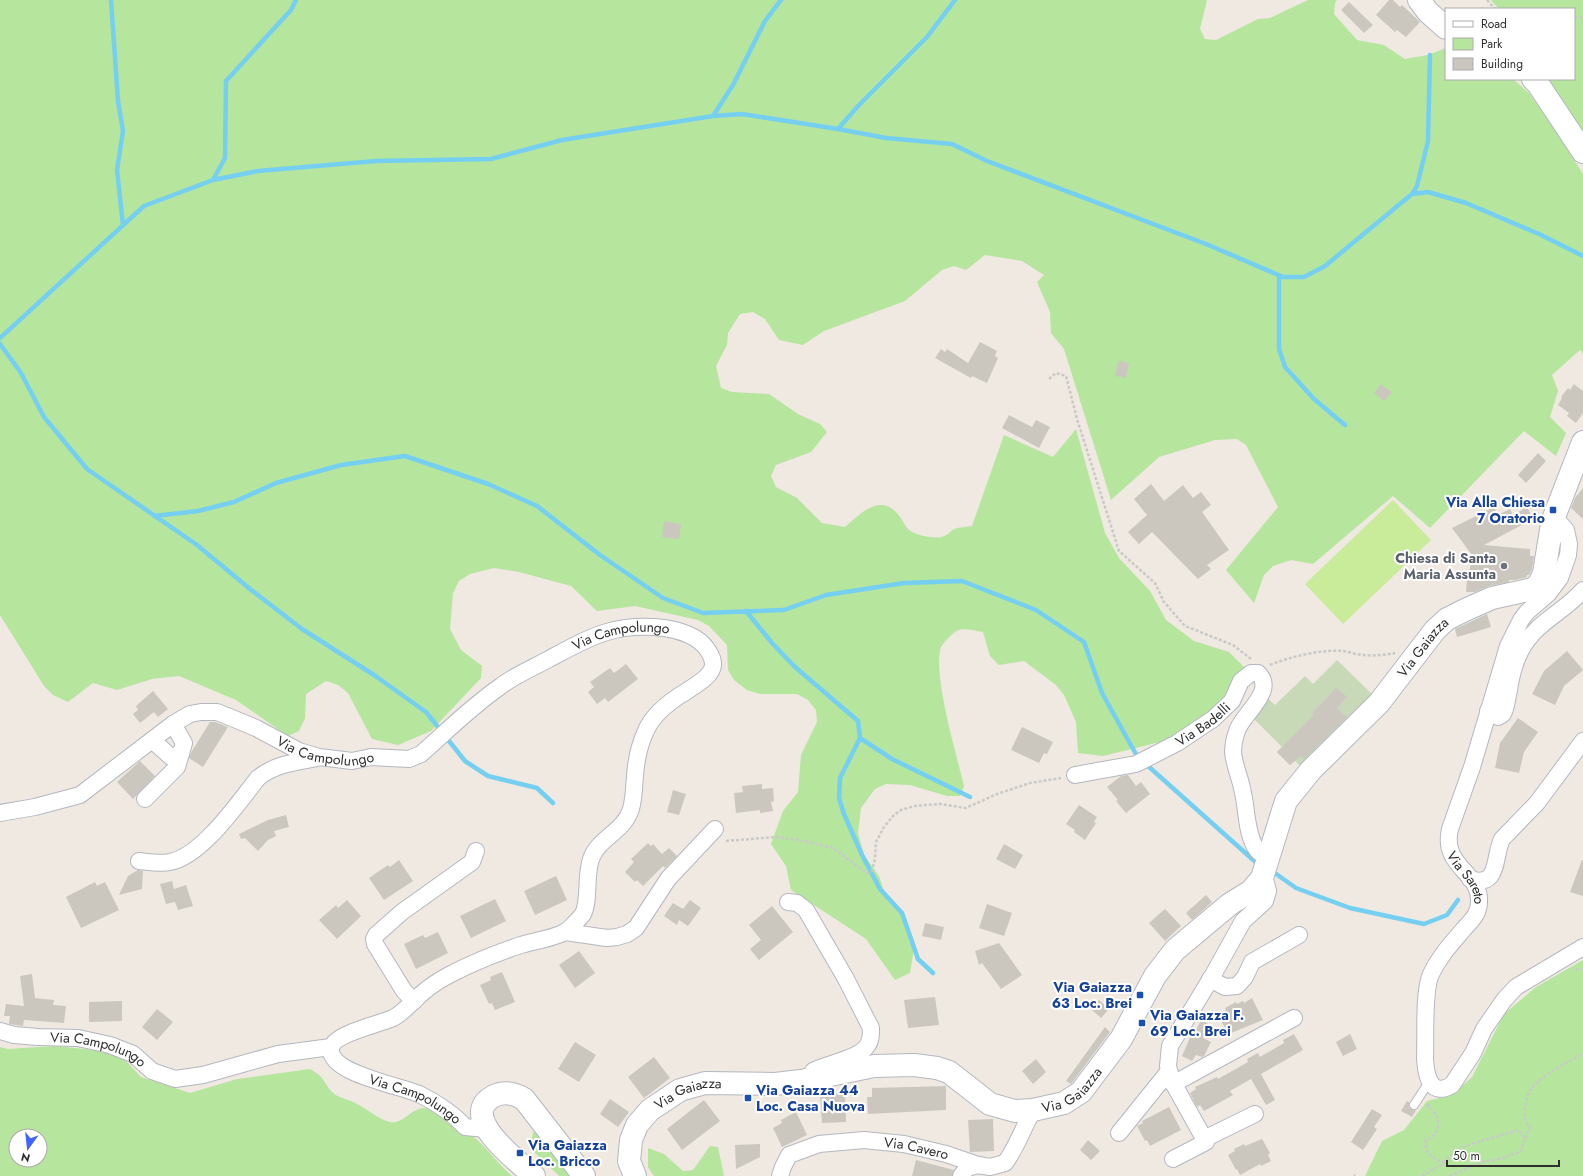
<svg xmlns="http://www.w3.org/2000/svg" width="1583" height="1176" font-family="Jost,sans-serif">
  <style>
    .green { fill: #b6e59e; fill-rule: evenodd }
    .cemetery { fill: #c8d9b8 }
    .pitch { fill: #c9ec9a }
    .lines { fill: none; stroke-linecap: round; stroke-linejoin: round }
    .stream { stroke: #75cff0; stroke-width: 4.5 }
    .building { fill: #cbc7bf }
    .lane-casing { stroke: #b4b7c1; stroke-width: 10 }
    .street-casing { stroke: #b4b7c1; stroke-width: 18 }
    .secondary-casing { stroke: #b4b7c1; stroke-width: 24 }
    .path { stroke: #c9c9c9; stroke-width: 2.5; stroke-dasharray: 3 2; stroke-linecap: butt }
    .lane { stroke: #fff; stroke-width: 8 }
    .street { stroke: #fff; stroke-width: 16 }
    .secondary { stroke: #fff; stroke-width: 22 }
    .transit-dot { fill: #1a4fb4; stroke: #fff; stroke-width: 1.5 }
    .worship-dot { fill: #6b7280; stroke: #fff; stroke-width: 1.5 }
    .labels { text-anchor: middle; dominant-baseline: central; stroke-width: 4; stroke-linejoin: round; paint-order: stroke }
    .transit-label { font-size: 14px; font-weight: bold; fill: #164399; stroke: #fff; text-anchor: start }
    .worship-label { font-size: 14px; font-weight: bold; fill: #5b616d; stroke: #fff; text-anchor: end }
    .street-label { font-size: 14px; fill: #2e2e2e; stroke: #fff }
  </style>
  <rect width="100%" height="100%" fill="#efe9e1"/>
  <path class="green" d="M 0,0 L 1207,0 L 1200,29 L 1205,39 L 1216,40 L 1258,19 L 1270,18 L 1308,0 L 1337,0 L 1335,3 L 1334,14 L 1357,40 L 1384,45 L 1405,59 L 1428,55 L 1446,48 L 1446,79 L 1513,79 L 1529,93 L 1554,128 L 1583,174 L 1583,354 L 1580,350 L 1552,375 L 1558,391 L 1550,417 L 1566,433 L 1556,456 L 1524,431 L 1430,528 L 1393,496 L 1313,564 L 1291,560 L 1273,566 L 1264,575 L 1254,603 L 1226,570 L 1278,507 L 1246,445 L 1237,439 L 1215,440 L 1159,457 L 1111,500 L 1064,349 L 1051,333 L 1050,312 L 1037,282 L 1044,275 L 1022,261 L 985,255 L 966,270 L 954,266 L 942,270 L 905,301 L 824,331 L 803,345 L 779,340 L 765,319 L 753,312 L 740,314 L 728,333 L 727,345 L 716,366 L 721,388 L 732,392 L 769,394 L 798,414 L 820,424 L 827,432 L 811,452 L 776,465 L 771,476 L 776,487 L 797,498 L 822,523 L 845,527 C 859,515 879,493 897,513 C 907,524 903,530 920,535 C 927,537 938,539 944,536 C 948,535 951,531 954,529 C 960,527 967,527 972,526 L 1004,435 L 1053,457 L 1076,429 L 1105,533 L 1119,558 L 1150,591 L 1166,620 L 1194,641 L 1229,652 L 1246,669 L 1221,705 L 1200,723 L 1160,742 L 1103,756 L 1078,753 L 1076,722 L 1064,695 L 1056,685 L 1024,661 L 999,665 L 990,656 L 983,632 C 976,631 965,628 959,630 C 953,632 944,642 941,647 C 932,673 957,756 964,786 L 960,796 L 947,796 L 910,785 L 886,784 L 875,789 L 861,808 L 858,833 L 864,855 L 879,876 L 886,897 L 902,915 L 909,939 L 914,949 L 910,973 L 895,980 L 866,939 L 791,890 L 786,866 L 771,844 L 783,811 L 798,792 L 801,755 L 817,722 L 816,710 L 808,700 L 797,694 L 760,694 L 747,690 L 734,680 L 728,670 L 727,645 L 709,626 L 698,620 L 635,606 L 597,611 L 571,586 L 519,572 L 494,568 L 470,574 L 459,581 L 453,593 L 450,629 L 461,650 L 482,666 L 481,678 L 431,731 L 398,745 L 372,739 L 348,693 L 338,685 L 326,681 L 306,694 L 305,718 L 299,731 L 288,736 L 236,700 L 179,676 L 152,679 L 117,690 L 93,683 L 68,702 L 53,695 L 44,686 L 0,615 Z
    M 1491,0 L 1583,0 L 1583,138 L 1543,79 L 1574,79 L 1574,9 L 1499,9 Z
    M 1583,960 L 1583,1176 L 1365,1176 L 1382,1141 L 1404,1130 L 1427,1101 L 1452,1095 L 1472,1077 L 1504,1014 L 1536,987 Z
    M 55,1046 L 104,1051 L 126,1061 L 141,1077 L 190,1093 L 237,1079 L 310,1069 C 325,1077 323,1082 333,1093 C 338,1098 349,1099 355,1103 C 367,1108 377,1119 390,1122 C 403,1125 410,1109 423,1108 C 433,1108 467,1131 476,1139 C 489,1150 499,1165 512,1176 L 0,1176 L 0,1047 L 8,1049 ZM 16,1136 L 40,1136 L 40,1160 L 16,1160 Z
    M 534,1130 L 575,1176 L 559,1176 L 529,1147 Z
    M 710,1146 L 718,1147 L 724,1176 L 654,1176 L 648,1167 L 648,1148 L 664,1154 L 683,1171 L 693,1170 Z"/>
  <path class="cemetery" d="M 1337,660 L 1374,696 L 1304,769 L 1295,761 L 1290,765 L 1277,752 L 1282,747 L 1252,717 L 1266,697 L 1275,705 L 1305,676 L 1313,684 Z"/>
  <path class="pitch" d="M 1393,500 L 1431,540 L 1343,624 L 1305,584 Z"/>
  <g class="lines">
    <path class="stream" d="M 111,0 L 118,101 L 123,131 L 117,170 L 123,225
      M 713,116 L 733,85 L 765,21 L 781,0
      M 838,129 L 859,105 L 927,37 L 955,0
      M 213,180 L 225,158 L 226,81 L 291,10 L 296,0
      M 1412,194 L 1417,186 L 1428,141 L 1430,55
      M 1279,275 L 1279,349 L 1285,367 L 1314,399 L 1345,425
      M 0,338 L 144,206 L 213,180 L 258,171 L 376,161 L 491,159 L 562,140 L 713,116 L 742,114 L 838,129 L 886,138 L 952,144 L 987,161 L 1206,244 L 1283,277 L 1304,277 L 1325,266 L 1412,194 L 1428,192 L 1466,203 L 1539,234 L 1583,256
      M 0,344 L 21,373 L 44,417 L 87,469 L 197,545 L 250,589 L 302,629 L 374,675 L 426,712 L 465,761 L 488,776 L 537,788 L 553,803
      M 154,516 L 198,511 L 234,502 L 276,483 L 341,465 L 405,456 L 488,484 L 537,506 L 600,555 L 663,598 L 703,613 L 784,610 L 826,595 L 904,583 L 962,581 L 1036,610 L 1084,642 L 1102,693 L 1137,756
      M 746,611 L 772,643 L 795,667 L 858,721 L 860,738 L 840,778 L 839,798 L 844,814 L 862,855 L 880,889 L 902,913 L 918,959 L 933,973
      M 860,738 L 892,759 L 970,797
      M 1148,766 L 1260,866
      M 1272,871 L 1296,888 L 1350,908 L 1424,924 L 1447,915 L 1458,900"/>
  </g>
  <path class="building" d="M 1389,0 L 1393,0 L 1400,7 L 1402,5 L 1420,22 L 1406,37 L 1397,30 L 1395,32 L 1376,15 Z
    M 1349,2 L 1373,25 L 1364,33 L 1341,10 Z
    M 980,342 L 997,351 L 995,356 L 998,358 L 987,383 L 972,376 L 971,378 L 935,358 L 941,349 L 945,352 L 947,349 L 968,363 Z
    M 1118,361 L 1129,363 L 1126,378 L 1115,376 Z
    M 1381,384 L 1392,392 L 1384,401 L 1374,393 Z
    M 1574,384 L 1583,391 L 1583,413 L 1576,423 L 1567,416 L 1569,413 L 1558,405 L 1562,398 L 1561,397 L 1568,388 L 1570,390 Z
    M 1009,415 L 1032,427 L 1036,420 L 1050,427 L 1039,448 L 1002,428 Z
    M 1538,453 L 1546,461 L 1526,483 L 1518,475 Z
    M 1151,484 L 1164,501 L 1183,485 L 1193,498 L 1201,492 L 1211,505 L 1202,512 L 1229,550 L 1207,565 L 1211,569 L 1198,579 L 1152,532 L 1139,544 L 1128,532 L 1147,515 L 1134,499 Z
    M 1583,488 L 1583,519 L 1571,508 L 1575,498 Z
    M 1494,507 L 1498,515 L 1510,509 L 1513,515 L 1527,507 L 1533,519 L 1484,545 L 1530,549 L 1530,556 L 1534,556 L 1532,569 L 1529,575 L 1527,575 L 1527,577 L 1515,580 L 1509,580 L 1509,582 L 1489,586 L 1475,592 L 1466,592 L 1467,579 L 1468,580 L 1472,555 L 1452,528 Z
    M 664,521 L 681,524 L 679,539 L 662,537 Z
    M 1487,614 L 1491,627 L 1457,637 L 1455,629 Z
    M 1567,651 L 1583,670 L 1564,686 L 1555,705 L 1532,694 L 1544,671 Z
    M 626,664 L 638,679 L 608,702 L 605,698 L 597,704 L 588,692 L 594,687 L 590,682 L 610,668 L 614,673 Z
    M 1336,688 L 1347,697 L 1337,708 L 1347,717 L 1304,759 L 1301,756 L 1290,765 L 1277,752 L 1314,715 L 1312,713 Z
    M 153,691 L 168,709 L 158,717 L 154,712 L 140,723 L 133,714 L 138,710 L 136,706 Z
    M 1518,718 L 1538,732 L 1524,752 L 1519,773 L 1495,768 L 1500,743 Z
    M 210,722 L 215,722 L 228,727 L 203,767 L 189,758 L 192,751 Z
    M 1022,727 L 1053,742 L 1047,754 L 1044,753 L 1039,763 L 1011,750 Z
    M 140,761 L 155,776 L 133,799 L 117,782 Z
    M 1128,775 L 1136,786 L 1141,782 L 1150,794 L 1126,813 L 1116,801 L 1118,800 L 1107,787 L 1121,776 Z
    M 762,784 L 762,789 L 773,788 L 774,801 L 771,802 L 773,811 L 760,813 L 760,810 L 736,813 L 734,793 L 743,792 L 742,786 Z
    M 673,790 L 686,794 L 679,815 L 667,812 Z
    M 1079,805 L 1097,817 L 1094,822 L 1096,823 L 1085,840 L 1074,832 L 1075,830 L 1066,824 Z
    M 286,815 L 289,827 L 274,831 L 276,836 L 268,840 L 258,851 L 245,838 L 241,839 L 239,834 L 268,820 Z
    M 648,843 L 651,846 L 653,844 L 662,854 L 669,848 L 677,856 L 665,868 L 663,866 L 643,886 L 637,880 L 635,882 L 625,872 L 634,862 L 631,859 Z
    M 1004,844 L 1023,855 L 1015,869 L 996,859 Z
    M 399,860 L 413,881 L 384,900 L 369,878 L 388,865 L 390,867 Z
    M 1582,860 L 1583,860 L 1583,896 L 1570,892 Z
    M 138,870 L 143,871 L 142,889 L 119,895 L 128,876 Z
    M 556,876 L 567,900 L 535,915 L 524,891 Z
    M 172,881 L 174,889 L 186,885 L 193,906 L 178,910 L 175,902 L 166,904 L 160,884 Z
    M 95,882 L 97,886 L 105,882 L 119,910 L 81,928 L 66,897 Z
    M 1206,895 L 1212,902 L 1192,920 L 1186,913 Z
    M 495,899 L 506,921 L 471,938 L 460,916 Z
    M 347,900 L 361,916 L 337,939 L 319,920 L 336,905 L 338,908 Z
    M 690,900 L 701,908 L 688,926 L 679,920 L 677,925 L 664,916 L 673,903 L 683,909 Z
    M 987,904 L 1012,913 L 1004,936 L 979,928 Z
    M 772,906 L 793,932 L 759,960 L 750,949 L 761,940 L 749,925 Z
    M 1165,909 L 1181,926 L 1165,941 L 1149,923 Z
    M 925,923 L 944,927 L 941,940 L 922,936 Z
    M 438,932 L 448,953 L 416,969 L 404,944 L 423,935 L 425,938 Z
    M 999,943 L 1022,975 L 1001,989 L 982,963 L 979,965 L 975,951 Z
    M 579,951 L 595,973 L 575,988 L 559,965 Z
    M 502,972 L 515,1002 L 495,1010 L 492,1003 L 489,1004 L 480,985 L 491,980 L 490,977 Z
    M 32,974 L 35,998 L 54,1000 L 53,1005 L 66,1006 L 64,1023 L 24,1020 L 23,1026 L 9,1024 L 10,1016 L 4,1016 L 6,1004 L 24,1006 L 20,976 Z
    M 935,997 L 939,1025 L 908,1028 L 904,1000 Z
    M 1252,998 L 1263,1020 L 1231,1033 L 1228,1028 L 1226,1030 L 1218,1014 L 1226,1010 L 1225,1008 L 1236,1002 L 1237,1004 L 1243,1001 L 1244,1003 Z
    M 1099,1000 L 1109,1009 L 1101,1018 L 1091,1009 Z
    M 122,1001 L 122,1021 L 89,1022 L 89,1002 Z
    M 157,1009 L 173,1022 L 157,1040 L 142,1027 Z
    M 1201,1020 L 1210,1025 L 1203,1038 L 1211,1042 L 1204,1056 L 1202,1057 L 1196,1055 L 1192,1061 L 1182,1056 L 1192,1033 L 1194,1034 Z
    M 1105,1027 L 1110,1032 L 1071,1084 L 1066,1081 Z
    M 1294,1034 L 1303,1050 L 1261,1074 L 1275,1100 L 1266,1105 L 1251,1079 L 1230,1091 L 1233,1095 L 1204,1111 L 1200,1105 L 1197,1107 L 1190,1093 L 1196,1089 L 1195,1087 L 1217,1077 L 1218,1079 L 1248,1062 L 1247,1059 L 1258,1053 L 1260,1057 L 1284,1043 L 1283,1040 Z
    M 1350,1034 L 1357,1049 L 1343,1056 L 1336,1042 Z
    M 575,1042 L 596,1055 L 579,1082 L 558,1069 Z
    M 654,1057 L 670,1078 L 644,1098 L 628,1077 Z
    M 1036,1059 L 1046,1072 L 1033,1084 L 1022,1071 Z
    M 946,1086 L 946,1110 L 868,1114 L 867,1097 L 872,1097 L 872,1088 Z
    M 845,1093 L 846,1122 L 822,1123 L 820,1094 Z
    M 610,1099 L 629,1112 L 618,1127 L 600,1114 Z
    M 704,1100 L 720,1121 L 682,1150 L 667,1129 Z
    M 1407,1101 L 1409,1102 L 1409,1107 L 1411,1109 L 1416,1110 L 1412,1117 L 1401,1111 Z
    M 1169,1107 L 1181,1130 L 1150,1146 L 1147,1140 L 1145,1141 L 1137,1126 L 1143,1123 L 1142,1121 Z
    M 1372,1109 L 1382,1115 L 1374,1127 L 1377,1129 L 1363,1150 L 1351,1142 Z
    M 796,1112 L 807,1135 L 782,1147 L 773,1128 L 782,1123 L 781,1120 Z
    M 993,1119 L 994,1151 L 970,1152 L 968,1120 Z
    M 1262,1139 L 1270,1153 L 1268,1155 L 1271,1161 L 1261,1166 L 1260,1164 L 1240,1175 L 1237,1169 L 1236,1170 L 1228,1155 L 1235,1151 L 1234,1149 L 1244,1144 L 1245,1146 Z
    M 1088,1140 L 1100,1151 L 1091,1160 L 1080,1150 Z
    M 760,1144 L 760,1157 L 736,1169 L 735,1145 Z
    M 916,1160 L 954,1170 L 952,1176 L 912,1176 Z"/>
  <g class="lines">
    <defs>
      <path id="lane" d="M 1414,1105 L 1429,1082"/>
      <g id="street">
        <path id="s1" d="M 1554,517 L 1566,530 L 1569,544 L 1568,555 L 1560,578 L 1548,594 L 1527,612 L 1521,620 L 1508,646 L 1472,767 L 1450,829 C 1441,867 1481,872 1479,902 C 1479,906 1478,910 1476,914 C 1473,920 1467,925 1463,930 C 1451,944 1439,957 1431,974 C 1423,991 1426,1038 1425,1059 C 1426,1075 1430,1098 1452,1085 L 1473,1053 L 1484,1029 L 1504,1000 L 1516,987 L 1583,947"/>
        <path d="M 1488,711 L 1498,717 L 1503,714 C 1507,706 1507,698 1509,690 C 1511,676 1514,664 1520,652 C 1535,622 1562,614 1583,590"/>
        <path d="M 152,740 L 171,757 L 181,754"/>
        <path id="s2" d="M 1075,775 L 1136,764 L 1177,743 L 1213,719 L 1232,701 L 1241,681 L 1251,673 L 1258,673 C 1277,691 1242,714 1237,731 C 1235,737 1233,745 1233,752 C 1234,765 1241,780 1243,793 C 1247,810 1246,831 1255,847 C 1258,853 1263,855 1269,857"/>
        <path d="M 145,799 L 177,767 L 184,743 L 173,724"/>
        <path id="s3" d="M 0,813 L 35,807 L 80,795 L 173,724 L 190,714 L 201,712 L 217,712 L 232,718 L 256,728 L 299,751 L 319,757 L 352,761 L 371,757 L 409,759 L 421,754 C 447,731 472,706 501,686 C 515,675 533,668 549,659 C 590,637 615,622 664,628 C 679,630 698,636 707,649 C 711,655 715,662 712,669 C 708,679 695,685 687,691 C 670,701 652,714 645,733 C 639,746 636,762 635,776 C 634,787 634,798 631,809 C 624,832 598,838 591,859 C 585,876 590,900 583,914 C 580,918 575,923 572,926 C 569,929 567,931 563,933 C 550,939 534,941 521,945 C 496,953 472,963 449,975 C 436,982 424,990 414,1001 C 407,1007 401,1014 393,1018 C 380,1024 332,1034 331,1049 C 329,1074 403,1086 421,1095 C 435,1102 455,1115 465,1127 L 486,1129"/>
        <path d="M 139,861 C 149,862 161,864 170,862 C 202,856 238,803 258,778 C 275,764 296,762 317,758"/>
        <path d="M 1470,879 C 1500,888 1493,858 1502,839 L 1537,803 L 1583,741"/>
        <path d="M 788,902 L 797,903 L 806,910 L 846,979 L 871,1028 C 871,1035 871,1041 867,1046 C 860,1058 826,1064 813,1071"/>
        <path d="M 565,932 L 607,938 L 617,937 L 627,934 L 636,928 L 668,879 L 715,829"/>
        <path d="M 1210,979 L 1225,987 L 1237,986 L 1245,977 L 1252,962 L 1299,935"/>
        <path d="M 414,1001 L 404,991 L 375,944 L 374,939 L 376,935 L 402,912 L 472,862 L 476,851"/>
        <path id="s4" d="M 0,1031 L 14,1035 L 38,1037 L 78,1038 L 110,1045 L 133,1054 L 152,1071 L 175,1079 L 203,1075 L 278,1054 L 331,1047"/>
        <path d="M 1173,1084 L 1294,1018"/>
        <path d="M 1119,1133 L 1169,1071"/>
        <path d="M 1204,1139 L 1255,1114"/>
        <path d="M 1173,1159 L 1206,1142 L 1172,1081 L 1168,1066 L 1170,1046 L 1213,975 L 1243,921 L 1265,901 L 1268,891 L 1266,883 L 1262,878"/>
        <path id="s5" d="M 780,1176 L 783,1167 L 789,1155 L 819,1144 L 864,1140 L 904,1144 L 946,1154 L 978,1165 L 990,1167 L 1005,1163 C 1017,1147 1023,1128 1033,1110"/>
        <path d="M 961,1176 L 967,1168 L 978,1165"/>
      </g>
      <g id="secondary">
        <path d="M 1419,0 L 1428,12 L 1446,28"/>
        <path d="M 1533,79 L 1538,84 L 1583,152"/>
        <path d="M 534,1176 C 518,1161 456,1116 494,1096 C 504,1091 514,1093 524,1099 L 584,1176"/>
        <path id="s6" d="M 635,1176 L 629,1161 L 630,1151 L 631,1140 L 637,1125 L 650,1110 L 680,1090 L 705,1083 L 775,1084 L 801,1081 L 874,1066 L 914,1065 L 937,1068 L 949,1072 L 990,1104 L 1015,1111 L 1033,1110 L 1064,1103 L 1081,1092 L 1121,1039 L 1155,976 L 1175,950 L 1230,904 L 1251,891 L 1262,878 L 1286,801 L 1311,770 L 1379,703 L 1435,630 L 1447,619 L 1465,610 L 1492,598 L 1533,589 L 1539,584 L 1544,573 L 1551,530 L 1554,517 L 1583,442"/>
      </g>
    </defs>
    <use href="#lane" class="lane-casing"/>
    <use href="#street" class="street-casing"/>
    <use href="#secondary" class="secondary-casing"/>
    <path class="path" d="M 1487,0 L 1495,9
      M 1574,17 L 1583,17
      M 1049,379 L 1056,373 L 1066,376 L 1077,419 L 1119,551 L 1155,583 L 1164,602 L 1185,626 L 1233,645 L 1251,659
      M 1270,665 C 1289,657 1322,649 1343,651 C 1350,652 1357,655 1364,655 C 1374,656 1385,655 1395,653
      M 726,841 L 776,837 L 800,840 L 833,848 L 867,873 L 872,871 L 875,859 L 876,842 L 884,827 L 893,816 L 901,810 L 914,806 L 940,804 L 966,808 L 997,794 L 1030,783 L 1061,778
      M 1576,970 L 1583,969
      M 1427,1104 C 1430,1109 1435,1112 1437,1117 C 1441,1126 1436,1137 1426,1140 C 1423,1152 1434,1160 1444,1162
      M 1525,1138 L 1530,1128 C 1524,1120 1523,1114 1526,1104 C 1527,1101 1527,1096 1529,1092 C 1536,1078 1566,1064 1580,1055 L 1583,1055
      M 1354,1175 L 1355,1176
      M 1422,1176 L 1441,1165 L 1456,1151 L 1468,1145 L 1518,1130 L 1525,1138 L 1521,1151 L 1503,1158 L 1482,1162 L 1450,1176"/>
    <use href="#lane" class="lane"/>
    <use href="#street" class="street"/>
    <use href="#secondary" class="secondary"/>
  </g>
  <g class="transit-dot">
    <rect x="1549" y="506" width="8" height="8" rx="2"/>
    <rect x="1136" y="991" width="8" height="8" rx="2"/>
    <rect x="1138" y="1019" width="8" height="8" rx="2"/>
    <rect x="744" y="1094" width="8" height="8" rx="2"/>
    <rect x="516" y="1149" width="8" height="8" rx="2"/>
  </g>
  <circle class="worship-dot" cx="1504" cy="566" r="4"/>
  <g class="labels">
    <g class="transit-label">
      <text x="1545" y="502" text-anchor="end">Via Alla Chiesa<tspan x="1545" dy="16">7 Oratorio</tspan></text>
      <text x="1132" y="987" text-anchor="end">Via Gaiazza<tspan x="1132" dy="16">63 Loc. Brei</tspan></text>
      <text x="1150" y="1015">Via Gaiazza F.<tspan x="1150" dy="16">69 Loc. Brei</tspan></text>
      <text x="756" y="1090">Via Gaiazza 44<tspan x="756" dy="16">Loc. Casa Nuova</tspan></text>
      <text x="528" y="1145">Via Gaiazza<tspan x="528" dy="16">Loc. Bricco</tspan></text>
    </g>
    <g class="worship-label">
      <text x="1496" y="558">Chiesa di Santa<tspan x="1496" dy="16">Maria Assunta</tspan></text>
    </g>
    <g class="street-label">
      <text stroke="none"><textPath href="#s3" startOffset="699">Via Campolungo</textPath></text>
      <text stroke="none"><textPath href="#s6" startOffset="1101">Via Gaiazza</textPath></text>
      <text stroke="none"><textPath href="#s2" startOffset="140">Via Badelli</textPath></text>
      <text stroke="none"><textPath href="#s3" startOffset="363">Via Campolungo</textPath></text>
      <text stroke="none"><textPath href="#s1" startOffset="400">Via Sareto</textPath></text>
      <text stroke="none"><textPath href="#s4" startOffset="101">Via Campolungo</textPath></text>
      <text stroke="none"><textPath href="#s6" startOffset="523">Via Gaiazza</textPath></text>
      <text stroke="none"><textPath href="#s6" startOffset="116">Via Gaiazza</textPath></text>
      <text stroke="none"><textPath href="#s3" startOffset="1500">Via Campolungo</textPath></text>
      <text stroke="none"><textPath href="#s5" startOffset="153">Via Cavero</textPath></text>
    </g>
  </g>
  <rect x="1445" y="8" width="130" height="72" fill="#ffffff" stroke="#ababab"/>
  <rect x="1453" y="21" width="20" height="6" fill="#ffffff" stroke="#ababab"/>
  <text x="1481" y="28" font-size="12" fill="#2e2e2e">Road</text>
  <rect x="1453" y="38" width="20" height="12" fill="#b6e59e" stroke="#ababab"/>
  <text x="1481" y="48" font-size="12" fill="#2e2e2e">Park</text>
  <rect x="1453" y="58" width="20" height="12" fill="#cbc7bf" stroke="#ababab"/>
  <text x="1481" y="68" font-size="12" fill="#2e2e2e">Building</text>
  <g transform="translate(28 1148) rotate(195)"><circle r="19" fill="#ffffff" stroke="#ababab"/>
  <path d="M0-3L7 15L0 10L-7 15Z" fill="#4264fb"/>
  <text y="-6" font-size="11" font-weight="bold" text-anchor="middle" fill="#2e2e2e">N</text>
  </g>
  <path d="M1447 1160v6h112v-6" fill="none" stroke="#2e2e2e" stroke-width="2"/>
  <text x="1453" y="1160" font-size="12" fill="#2e2e2e" stroke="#ffffff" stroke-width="3" paint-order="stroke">50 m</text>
</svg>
